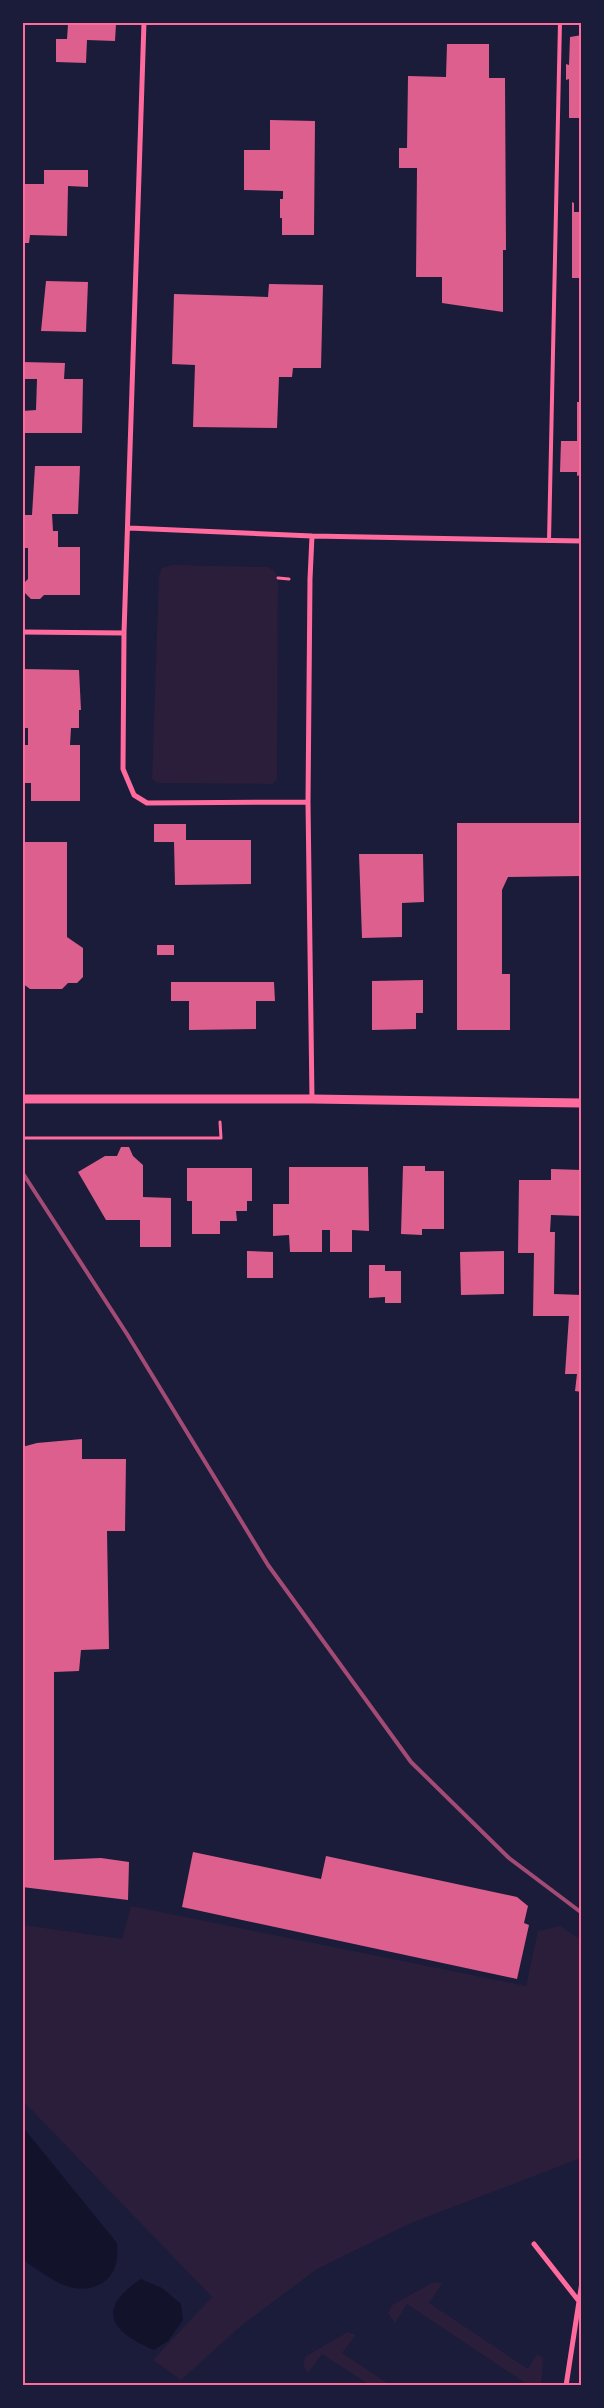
<svg xmlns="http://www.w3.org/2000/svg" width="604" height="2408" font-family="'Exo 2',sans-serif">
  <style>
    .green { fill: #2a1e3b }
    .water { fill: #12122b }
    .building { fill: #dd5f8e }
    .lines { fill: none; stroke-linecap: round; stroke-linejoin: round }
    .path { stroke: #ff6b9d; stroke-width: 3 }
    .service { stroke: #ff6b9d; stroke-width: 4 }
    .minor { stroke: #ff6b9d; stroke-width: 5 }
    .tertiary { stroke: #ff6b9d; stroke-width: 9 }
    .rail { stroke: #a44b75; stroke-width: 4 }
    .neatline { fill: none; stroke: #ff6b9d; stroke-width: 2 }
  </style>
  <rect width="100%" height="100%" fill="#1b1b3a"/>
  <path class="green" d="M 172,565 L 267,567 L 274,570 L 278,578 L 277,779 L 272,784 L 157,783 L 152,779 L 159,575 L 162,568 Z
    M 131,1906 L 526,1986 L 538,1931 L 560,1926 L 581,1940 L 581,2158 L 411,2223 L 317,2269 L 242,2325 L 181,2380 L 153,2360 L 212,2297 L 23,2101 L 23,1925 L 122,1939 Z
    M 437,2282 L 442,2284 L 429,2303 L 528,2369 L 537,2354 L 543,2358 L 541,2385 L 528,2385 L 407,2304 L 395,2323 L 388,2313 L 392,2305 L 432,2283 Z
    M 348,2332 L 356,2335 L 342,2353 L 390,2385 L 370,2385 L 322,2354 L 308,2373 C 303,2368 303,2362 306,2356 Z"/>
  <path class="water" d="M 22,2126 L 117,2243 C 118,2259 117,2274 102,2283 C 74,2300 46,2275 23,2260 Z
    M 141,2279 L 162,2288 L 181,2304 L 183,2320 L 168,2341 L 154,2350 C 112,2332 94,2310 141,2279 Z"/>
  <path class="building" d="M 68,24 L 116,24 L 115,41 L 87,40 L 86,63 L 56,62 L 56,39 L 67,39 Z
    M 582,35 L 582,118 L 569,118 L 569,79 L 566,80 L 566,64 L 569,65 L 570,37 Z
    M 447,44 L 489,44 L 489,78 L 505,78 L 506,250 L 503,250 L 503,312 L 442,303 L 442,277 L 416,277 L 417,168 L 399,168 L 399,148 L 407,148 L 408,76 L 446,77 Z
    M 270,120 L 315,121 L 314,235 L 282,235 L 282,218 L 280,218 L 280,199 L 283,199 L 283,191 L 244,190 L 244,150 L 270,150 Z
    M 44,170 L 88,170 L 88,187 L 68,186 L 67,236 L 30,235 L 29,243 L 22,243 L 22,184 L 44,184 Z
    M 572,202 L 574,203 L 574,212 L 582,212 L 582,278 L 572,278 Z
    M 46,281 L 88,282 L 86,332 L 41,331 Z
    M 269,284 L 323,285 L 321,368 L 293,368 L 292,377 L 279,377 L 277,428 L 193,427 L 195,365 L 172,364 L 174,294 L 268,297 Z
    M 22,362 L 65,363 L 64,379 L 83,379 L 82,433 L 22,433 L 22,411 L 36,410 L 37,379 L 22,379 Z
    M 577,402 L 582,402 L 582,468 L 580,468 L 580,475 L 577,476 L 577,472 L 560,472 L 561,441 L 577,441 Z
    M 35,466 L 80,466 L 78,514 L 52,514 L 53,531 L 58,531 L 58,547 L 80,547 L 80,595 L 44,595 L 40,599 L 31,599 L 24,592 L 24,583 L 28,579 L 28,548 L 22,548 L 22,515 L 32,515 Z
    M 22,669 L 79,670 L 81,710 L 79,710 L 79,728 L 71,728 L 70,745 L 80,745 L 80,801 L 31,801 L 31,783 L 22,783 L 22,745 L 28,745 L 28,728 L 22,728 Z
    M 457,823 L 582,823 L 582,876 L 508,877 L 502,890 L 502,974 L 510,974 L 510,1030 L 457,1030 Z
    M 154,824 L 186,824 L 186,840 L 251,840 L 251,884 L 175,885 L 174,842 L 154,842 Z
    M 22,842 L 67,842 L 67,937 L 83,948 L 83,977 L 77,983 L 68,983 L 62,989 L 30,989 L 22,983 Z
    M 359,854 L 423,854 L 424,902 L 402,903 L 402,937 L 362,938 Z
    M 157,945 L 174,945 L 174,955 L 157,955 Z
    M 423,980 L 423,1013 L 416,1013 L 416,1029 L 372,1030 L 372,981 Z
    M 171,982 L 274,982 L 275,1001 L 256,1001 L 256,1029 L 189,1030 L 189,1001 L 171,1001 Z
    M 121,1147 L 129,1147 L 133,1156 L 143,1165 L 143,1197 L 171,1198 L 171,1247 L 140,1247 L 140,1220 L 106,1220 L 78,1172 L 105,1156 L 117,1156 Z
    M 403,1166 L 425,1166 L 425,1171 L 444,1171 L 444,1229 L 422,1229 L 422,1235 L 401,1234 Z
    M 289,1167 L 368,1167 L 369,1231 L 352,1230 L 352,1252 L 330,1252 L 330,1230 L 322,1230 L 322,1252 L 290,1252 L 289,1235 L 273,1236 L 273,1204 L 289,1204 Z
    M 187,1168 L 252,1168 L 252,1201 L 247,1201 L 247,1211 L 236,1211 L 237,1221 L 220,1221 L 220,1234 L 192,1234 L 192,1201 L 187,1201 Z
    M 551,1169 L 582,1170 L 582,1216 L 551,1215 L 550,1232 L 555,1232 L 554,1294 L 582,1295 L 582,1392 L 575,1391 L 577,1374 L 565,1374 L 569,1316 L 533,1316 L 534,1253 L 518,1253 L 519,1180 L 551,1180 Z
    M 247,1251 L 273,1252 L 273,1278 L 247,1278 Z
    M 504,1251 L 504,1294 L 461,1295 L 460,1252 Z
    M 369,1265 L 385,1265 L 385,1271 L 401,1271 L 401,1303 L 385,1303 L 385,1297 L 369,1298 Z
    M 82,1439 L 82,1459 L 126,1459 L 125,1531 L 107,1531 L 109,1649 L 81,1650 L 79,1671 L 54,1672 L 54,1860 L 101,1858 L 129,1862 L 128,1900 L 22,1887 L 22,1447 L 37,1443 Z
    M 193,1852 L 321,1879 L 326,1856 L 517,1897 L 528,1906 L 524,1923 L 529,1925 L 517,1979 L 182,1907 Z"/>
  <g class="lines">
    <path class="path" d="M 278,578 L 289,579
      M 22,1138 L 221,1138 L 220,1122"/>
    <path class="service" d="M 549,541 L 560,22"/>
    <path class="minor" d="M 144,22 L 124,633 L 123,769 L 134,795 L 147,803 L 308,802
      M 129,528 L 312,536 L 582,541
      M 22,632 L 124,633
      M 312,1099 L 308,802 L 310,579 L 312,536
      M 534,2244 L 578,2300
      M 566,2386 L 582,2282"/>
    <path class="tertiary" d="M 22,1099 L 312,1099 L 582,1103"/>
    <path class="rail" d="M 22,1172 L 127,1334 L 268,1565 L 411,1762 L 509,1858 L 582,1913"/>
  </g>
  <rect width="604" height="2408" fill="none" stroke="#1b1b3a" stroke-width="48"/>
  <rect x="24" y="24" width="556" height="2360" class="neatline"/>
</svg>
